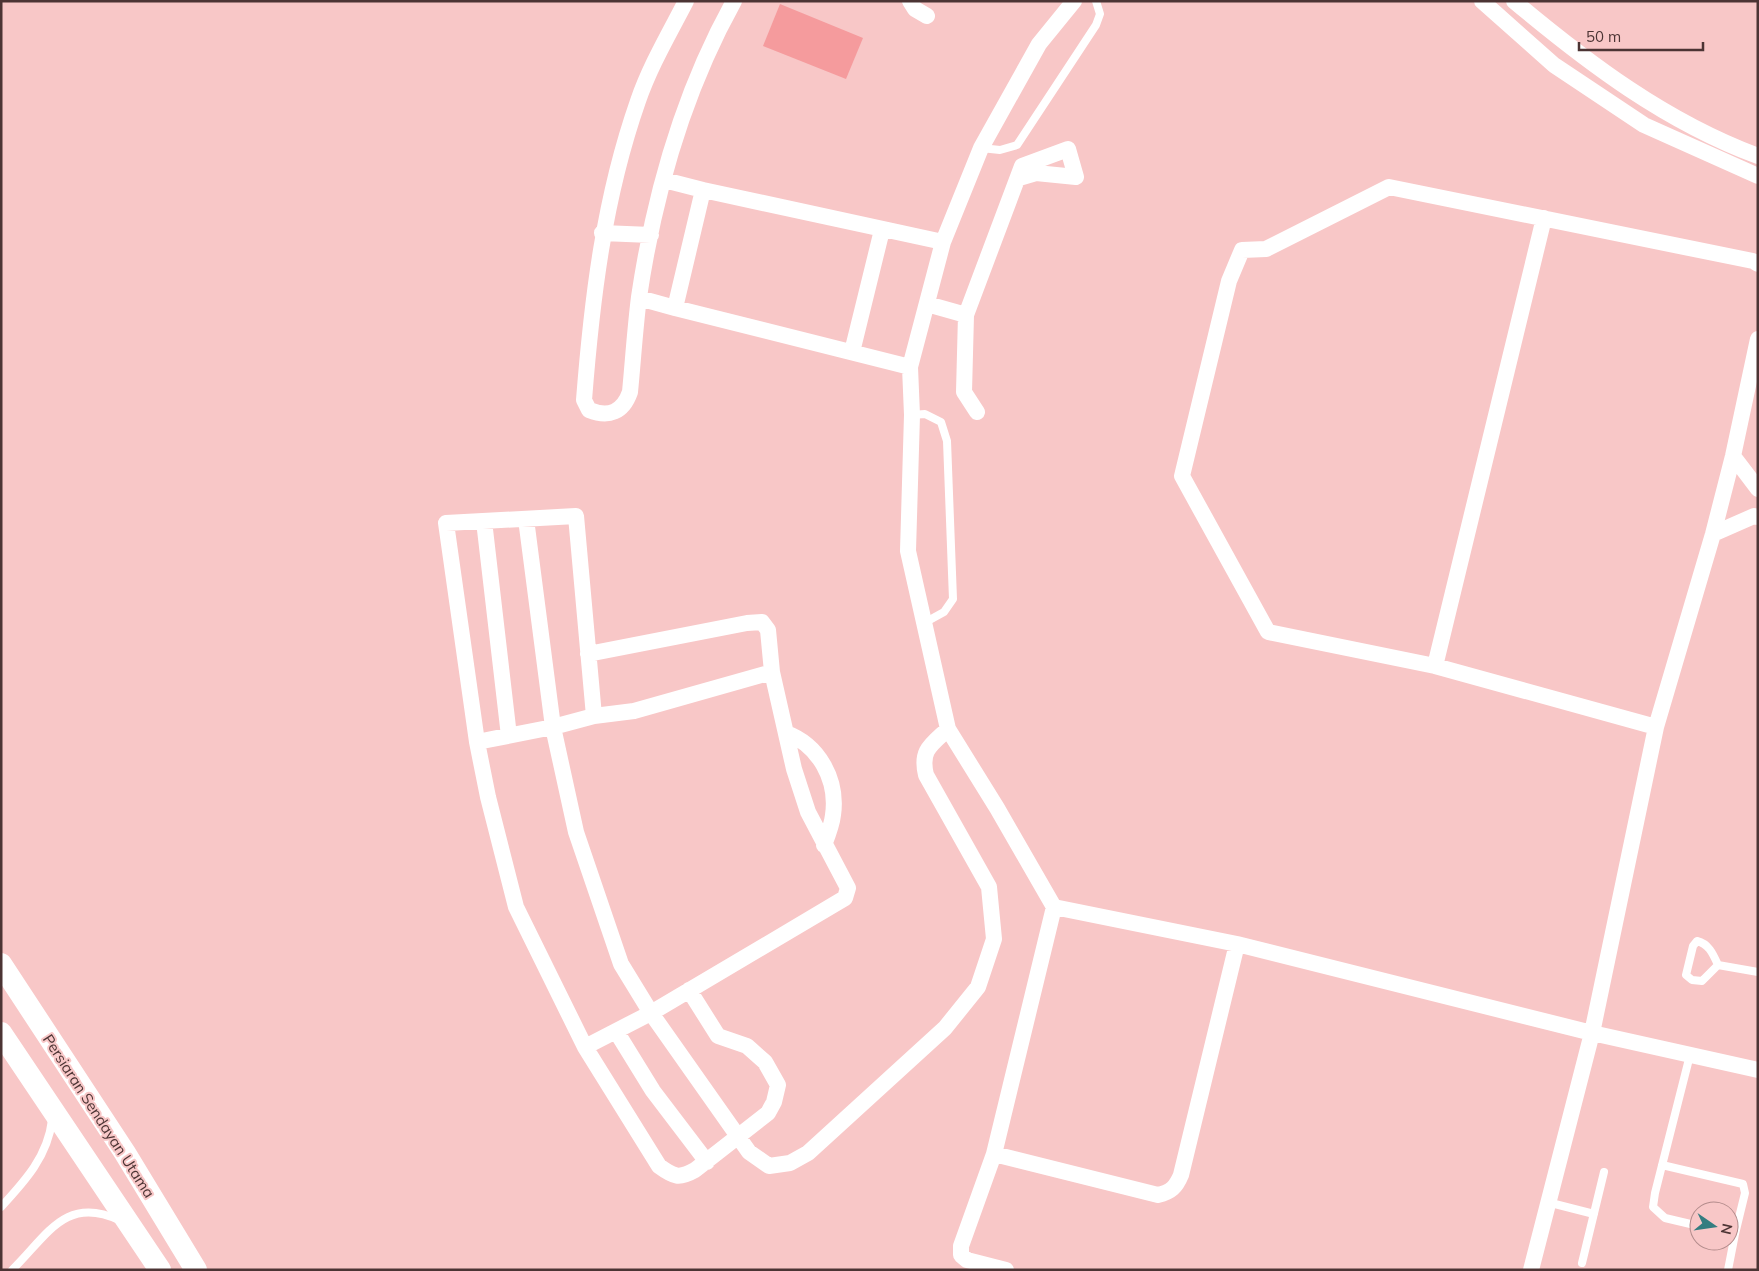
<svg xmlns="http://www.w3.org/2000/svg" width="1759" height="1271" font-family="Mulish,sans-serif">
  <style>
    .green { fill: #f59b9d }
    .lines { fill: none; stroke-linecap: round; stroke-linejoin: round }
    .lane { stroke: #fff; stroke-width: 8 }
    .street { stroke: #fff; stroke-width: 16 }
    .secondary { stroke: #fff; stroke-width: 22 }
    .labels { text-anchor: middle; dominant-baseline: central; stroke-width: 4; stroke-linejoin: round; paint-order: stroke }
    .street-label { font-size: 15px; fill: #4c3434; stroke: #f8c7c7 }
  </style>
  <rect width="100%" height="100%" fill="#f8c7c7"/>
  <path class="green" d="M 780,4 L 863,38 L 846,79 L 763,46 Z"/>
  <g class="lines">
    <path class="lane" d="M 981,148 L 1000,150 L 1017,145 L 1096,25 L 1100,14 L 1096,1
      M 912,415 L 925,414 L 941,422 L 947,441 L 953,599 L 944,612 L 924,623
      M 1718,965 L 1702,981 L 1692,980 L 1686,975 L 1693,946 L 1697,941 C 1709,944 1713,954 1718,965 L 1758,972
      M 1690,1055 L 1655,1193 L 1653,1207 L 1665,1218 L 1699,1226
      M 1662,1165 L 1743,1184 L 1745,1193 L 1735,1234
      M 1547,1202 L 1594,1214
      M 1,1207 C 25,1181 48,1156 52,1120
      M 1582,1263 L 1604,1172
      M 12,1270 C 47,1236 65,1195 119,1220
      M 1728,1270 L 1735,1234 L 1729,1233"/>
    <path class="street" d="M 686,1 C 669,34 650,66 638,101 C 604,198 592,298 584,400 L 589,410 C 609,418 623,412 630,392 C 633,361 635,329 639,297 C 654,196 684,91 734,1
      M 910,1 L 915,9 L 927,16
      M 1074,1 L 1039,44 L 981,148 L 943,242 L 910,367 L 912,415 L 908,551 L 948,729 L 997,808 L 1054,907 L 1237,944 L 1592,1033 L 1656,727
      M 1482,1 L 1554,65 L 1644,125 L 1758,176
      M 1514,1 C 1588,63 1666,122 1758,156
      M 664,180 L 703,190
      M 602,233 L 651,235
      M 1758,264 L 1753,261 L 1389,187 L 1266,249 L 1242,250 L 1229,281 L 1182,476 L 1268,632 L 1435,666 L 1656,727 L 1713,534 L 1733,456 L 1758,339
      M 639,298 L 675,308
      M 927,304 L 966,315 L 964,392 L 977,412
      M 966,315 L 1022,166 L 1068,149 L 1076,177 L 1036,173 L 1019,178
      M 852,352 L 882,230
      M 910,367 L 675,308 L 703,190 L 943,242
      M 1733,456 L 1758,489
      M 526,519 L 553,727 L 576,832 L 621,964 L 651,1013 L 749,1152 L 769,1166 L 790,1163 L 808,1153 L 945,1028 L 978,987 L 994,939 L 989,887 L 926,775 C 920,750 931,745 948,729
      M 484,521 L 509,736
      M 1713,534 L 1754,516 L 1758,517
      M 1435,666 L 1544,218
      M 786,733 C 819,745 838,780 833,815 C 832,825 828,835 824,845
      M 477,742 L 446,523 L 576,516 L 594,716
      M 689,990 L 718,1036 L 747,1046 L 765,1062 L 778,1085 L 774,1102 L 768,1113 L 695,1170 C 679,1179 674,1177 659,1166 L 585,1047 L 516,907 L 488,797 L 477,742 L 553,727 L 594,716 L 634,711 L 772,672
      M 616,1031 L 653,1091 L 707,1162
      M 585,1047 L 651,1013 L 845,898 L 848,888 L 808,812 L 794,769 L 772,672 L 768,630 L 762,622 L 747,623 L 588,654
      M 994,1154 L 1158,1195 C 1171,1192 1176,1187 1181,1175 L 1237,944
      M 1006,1270 L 967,1260 L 961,1255 L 961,1246 L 994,1154 L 1054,907
      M 1531,1270 L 1592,1033 L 1758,1070"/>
    <path class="secondary" d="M 1,964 L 125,1153 L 196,1270
      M 1,1033 L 160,1270"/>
  </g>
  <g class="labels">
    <g class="street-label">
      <text transform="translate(99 1116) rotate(57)">Persiaran Sendayan Utama</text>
    </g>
  </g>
  <rect width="1759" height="1271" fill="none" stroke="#4c3434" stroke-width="5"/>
  <g transform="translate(1714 1226) rotate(103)"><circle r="24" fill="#f8c7c7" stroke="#b38c8c"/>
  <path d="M0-4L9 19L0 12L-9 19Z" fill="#347d80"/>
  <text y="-8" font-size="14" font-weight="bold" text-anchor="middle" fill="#4c3434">N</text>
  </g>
  <path d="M1579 42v8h124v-8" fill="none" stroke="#4c3434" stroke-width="2.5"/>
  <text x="1586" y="42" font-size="15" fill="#4c3434" stroke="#f8c7c7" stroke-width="4" paint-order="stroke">50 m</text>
</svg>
